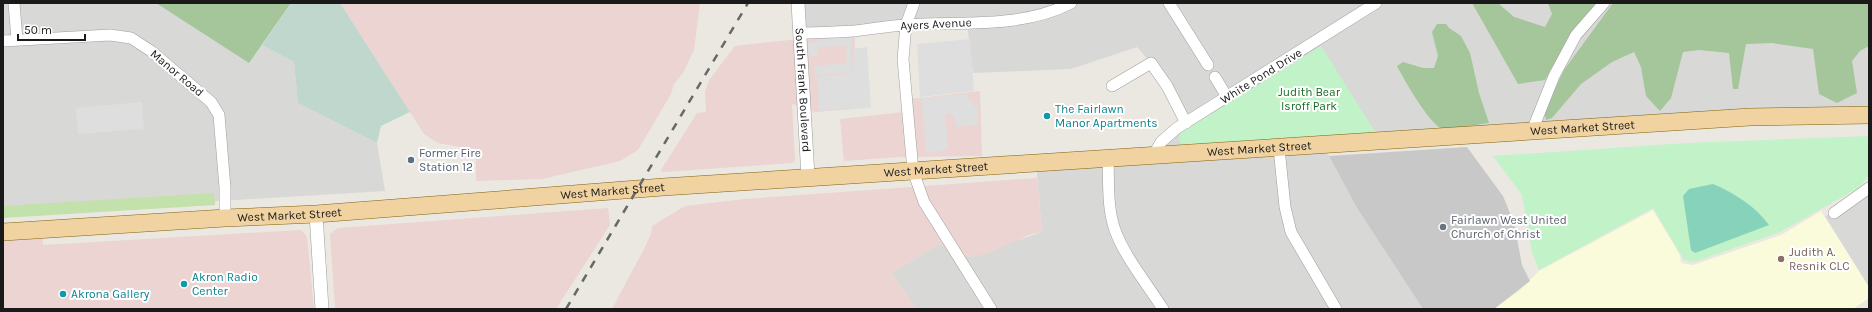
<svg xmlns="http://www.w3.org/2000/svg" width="1872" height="312" font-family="Karla,sans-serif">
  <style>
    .residential { fill: #d8d8d7 }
    .commercial { fill: #ebd4d1 }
    .education { fill: #f9fbda }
    .religious { fill: #c8c8c8 }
    .grass { fill: #c2e1ab }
    .forest { fill: #a4c69a }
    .wetland { fill: #c0d7ce }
    .park { fill: #c1f2c8 }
    .pitch { fill: #87d2ba }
    .parking { fill: #dedede }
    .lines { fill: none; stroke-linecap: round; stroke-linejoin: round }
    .minor-casing { stroke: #9e9e9e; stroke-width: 12 }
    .tertiary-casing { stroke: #9e9e9e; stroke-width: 14 }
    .primary-casing { stroke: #816310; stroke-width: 18 }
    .minor { stroke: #fff; stroke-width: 11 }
    .tertiary { stroke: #fff; stroke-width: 13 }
    .primary { stroke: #f0d3a1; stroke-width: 17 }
    .rail { stroke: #686868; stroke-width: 2.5; stroke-dasharray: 8 8; stroke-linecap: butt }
    .culture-dot { fill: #0f9aa8; stroke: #fff; stroke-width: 1.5 }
    .service-dot { fill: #5c6f8a; stroke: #fff; stroke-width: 1.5 }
    .worship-dot { fill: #6b7280; stroke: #fff; stroke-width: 1.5 }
    .education-dot { fill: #8d6e63; stroke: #fff; stroke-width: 1.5 }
    .labels { text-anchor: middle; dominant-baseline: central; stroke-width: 4; stroke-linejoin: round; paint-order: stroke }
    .street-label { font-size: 12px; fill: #1a1a1a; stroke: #fff }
    .park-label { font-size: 12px; fill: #166b23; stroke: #fff }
    .culture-label { font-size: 12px; fill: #0d838f; stroke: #fff; text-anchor: start }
    .service-label { font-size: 12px; fill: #4e5e75; stroke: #fff; text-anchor: start }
    .worship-label { font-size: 12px; fill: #5b616d; stroke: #fff; text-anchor: start }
    .education-label { font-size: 12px; fill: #785e54; stroke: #fff; text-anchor: start }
  </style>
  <rect width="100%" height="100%" fill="#ebe8e1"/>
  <path class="residential" d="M 3,3 L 175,3 L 249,38 L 294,62 L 298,103 L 377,143 L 385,191 L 3,214 Z
    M 798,3 L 1869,3 L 1869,115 L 1323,145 L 1357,208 L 1423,309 L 916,309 L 892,273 L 939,244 L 970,257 L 1042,232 L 1036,163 L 1152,156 L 1186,123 L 1151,63 L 1137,47 L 1071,69 L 973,73 L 967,23 L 799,33 Z
    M 1869,188 L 1869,287 L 1825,216 L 1834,213 Z"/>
  <path class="commercial" d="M 340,3 L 700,3 L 694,50 L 683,73 L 674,84 L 671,94 L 638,150 L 620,161 L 542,179 L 476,181 L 476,150 L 438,143 L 424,134 Z
    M 855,33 L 854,109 L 815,112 L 792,104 L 795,160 L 792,163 L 663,172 L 661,170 L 697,113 L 706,112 L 705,92 L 709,80 L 735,46 Z
    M 980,91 L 982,156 L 900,157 L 844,161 L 840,119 L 903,112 L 902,100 Z
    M 1037,178 L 1042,232 L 1029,235 L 987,254 L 970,257 L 939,244 L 892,273 L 916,309 L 612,309 L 644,249 L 651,234 L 652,226 L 685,206 L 745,199 Z
    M 608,208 L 610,225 L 556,309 L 335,309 L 330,234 L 338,228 Z
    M 42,230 L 43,245 L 301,230 L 307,237 L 314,309 L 3,309 L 3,232 Z"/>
  <path class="education" d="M 1653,210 L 1680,255 L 1681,263 L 1693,265 L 1781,235 L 1821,211 L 1869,287 L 1869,298 L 1853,309 L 1494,309 L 1520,290 L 1539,271 Z"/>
  <path class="religious" d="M 1467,147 L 1503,196 L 1514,223 L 1522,265 L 1530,281 L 1494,309 L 1423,309 L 1357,208 L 1329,156 Z"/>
  <path class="grass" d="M 214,193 L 215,205 L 3,218 L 3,206 Z"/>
  <path class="forest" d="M 156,3 L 291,3 L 249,63 Z
    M 1472,3 L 1498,3 L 1514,17 L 1545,27 L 1552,14 L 1548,3 L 1599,3 L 1576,26 L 1545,80 L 1518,84 Z
    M 1613,3 L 1869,3 L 1869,46 L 1860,51 L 1852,61 L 1857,93 L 1837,103 L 1819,94 L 1813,49 L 1772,43 L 1746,44 L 1738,89 L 1733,89 L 1729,53 L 1699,50 L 1683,52 L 1671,98 L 1660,111 L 1646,96 L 1641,67 L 1634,52 L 1612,62 L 1581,84 L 1552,118 L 1546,120 L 1544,112 L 1564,70 Z
    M 1437,24 L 1446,24 L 1449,28 L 1461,36 L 1470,53 L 1479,93 L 1489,123 C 1480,124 1451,130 1443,129 C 1431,127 1403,78 1397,66 L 1403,62 L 1423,68 L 1434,68 L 1438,56 L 1432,32 Z"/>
  <path class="wetland" d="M 291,3 L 340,3 L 410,112 L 381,126 L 377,143 L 298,103 L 294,62 L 262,45 Z"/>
  <path class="park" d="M 1321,46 L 1376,133 L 1181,145 L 1179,138 L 1180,133 Z
    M 1869,136 L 1869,175 L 1860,187 L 1780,232 L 1694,262 L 1684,260 L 1653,208 L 1539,270 L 1532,252 L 1522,195 L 1493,156 L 1687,143 Z"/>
  <path class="pitch" d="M 1713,184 C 1734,193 1755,206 1769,225 L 1695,253 L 1691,250 L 1683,196 L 1689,189 Z"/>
  <path class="parking" d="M 852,37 L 851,73 L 815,75 L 814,66 L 847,63 L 846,46 L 817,47 L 818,56 L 810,56 L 807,48 L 809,43 L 817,42 L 818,39 Z
    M 970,39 L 974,91 L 920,97 L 917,44 Z
    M 867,47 L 871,108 L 819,111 L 817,76 L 852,74 L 852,76 L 853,49 Z
    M 968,94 L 969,101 L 973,101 L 973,106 L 978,106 L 978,125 L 956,127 L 954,117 L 950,113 L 945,114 L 948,150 L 926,153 L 921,98 Z
    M 142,102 L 144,129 L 78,134 L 76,108 Z"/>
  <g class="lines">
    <defs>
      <path id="minor" d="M 14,3 L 17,40
        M 914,3 L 906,25 L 903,59 L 913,171 L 924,202 L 991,309
        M 1169,3 L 1208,65
        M 799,33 C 817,33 836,32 854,31 C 871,29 888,26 906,25 C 960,21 1021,29 1071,3
        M 3,41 L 110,35 L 131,38 L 151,51 L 211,102 L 219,115 L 225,188 L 225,218
        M 1215,77 L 1227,97
        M 1112,86 L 1151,63 L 1167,86 L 1186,123
        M 1532,131 L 1554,76 L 1576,35 L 1604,3
        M 1279,148 L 1285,207 L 1291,232 L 1336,309
        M 1153,156 L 1161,142 L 1177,128 L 1376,3
        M 1108,159 C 1109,182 1107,208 1115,230 C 1124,256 1148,285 1163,309
        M 1834,213 L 1869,188"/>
      <g id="tertiary">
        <path id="s1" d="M 798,3 L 808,177"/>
        <path d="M 316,214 L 322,309"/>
      </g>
      <g id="primary">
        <path id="s2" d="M 3,232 L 225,218 L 316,214 L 663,187 L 1532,131 L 1750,117 L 1869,115"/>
      </g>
    </defs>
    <use href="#minor" class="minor-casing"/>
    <use href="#tertiary" class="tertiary-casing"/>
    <use href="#primary" class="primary-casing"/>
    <use href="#minor" class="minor"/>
    <use href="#tertiary" class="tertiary"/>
    <use href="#primary" class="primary"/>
    <path class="rail" d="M 566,309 L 748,3"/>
  </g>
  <g class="culture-dot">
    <circle cx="1047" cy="116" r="4"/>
    <circle cx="184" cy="284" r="4"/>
    <circle cx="63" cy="294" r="4"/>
  </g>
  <circle class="service-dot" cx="411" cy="160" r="4"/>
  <circle class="worship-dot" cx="1443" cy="227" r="4"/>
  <circle class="education-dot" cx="1781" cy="259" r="4"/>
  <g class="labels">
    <g class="street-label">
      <text transform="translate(936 24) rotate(-3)">Ayers Avenue</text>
      <text transform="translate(177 73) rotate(40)">Manor Road</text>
      <text transform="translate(1261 76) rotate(-32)">White Pond Drive</text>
      <text stroke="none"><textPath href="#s1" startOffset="87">South Frank Boulevard</textPath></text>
      <text stroke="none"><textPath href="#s2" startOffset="1583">West Market Street</textPath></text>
      <text stroke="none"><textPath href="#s2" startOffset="1259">West Market Street</textPath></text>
      <text stroke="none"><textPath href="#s2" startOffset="935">West Market Street</textPath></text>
      <text stroke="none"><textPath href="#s2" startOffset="611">West Market Street</textPath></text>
      <text stroke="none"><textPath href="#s2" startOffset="287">West Market Street</textPath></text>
    </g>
    <g class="park-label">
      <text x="1309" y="92">Judith Bear<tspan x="1309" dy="14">Isroff Park</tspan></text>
    </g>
    <g class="culture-label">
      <text x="1055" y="109">The Fairlawn<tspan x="1055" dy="14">Manor Apartments</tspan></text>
      <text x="192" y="277">Akron Radio<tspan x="192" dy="14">Center</tspan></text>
      <text x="71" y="294">Akrona Gallery</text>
    </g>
    <g class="service-label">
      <text x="419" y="153">Former Fire<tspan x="419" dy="14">Station 12</tspan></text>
    </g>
    <g class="worship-label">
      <text x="1451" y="220">Fairlawn West United<tspan x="1451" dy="14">Church of Christ</tspan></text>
    </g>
    <g class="education-label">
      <text x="1789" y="252">Judith A.<tspan x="1789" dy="14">Resnik CLC</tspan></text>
    </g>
  </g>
  <rect width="1872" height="312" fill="none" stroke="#1a1a1a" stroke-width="8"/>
  <path d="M18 34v6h67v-6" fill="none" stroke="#1a1a1a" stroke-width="2"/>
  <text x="24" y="34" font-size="12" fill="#1a1a1a" stroke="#ffffff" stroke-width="3" paint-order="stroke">50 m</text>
</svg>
